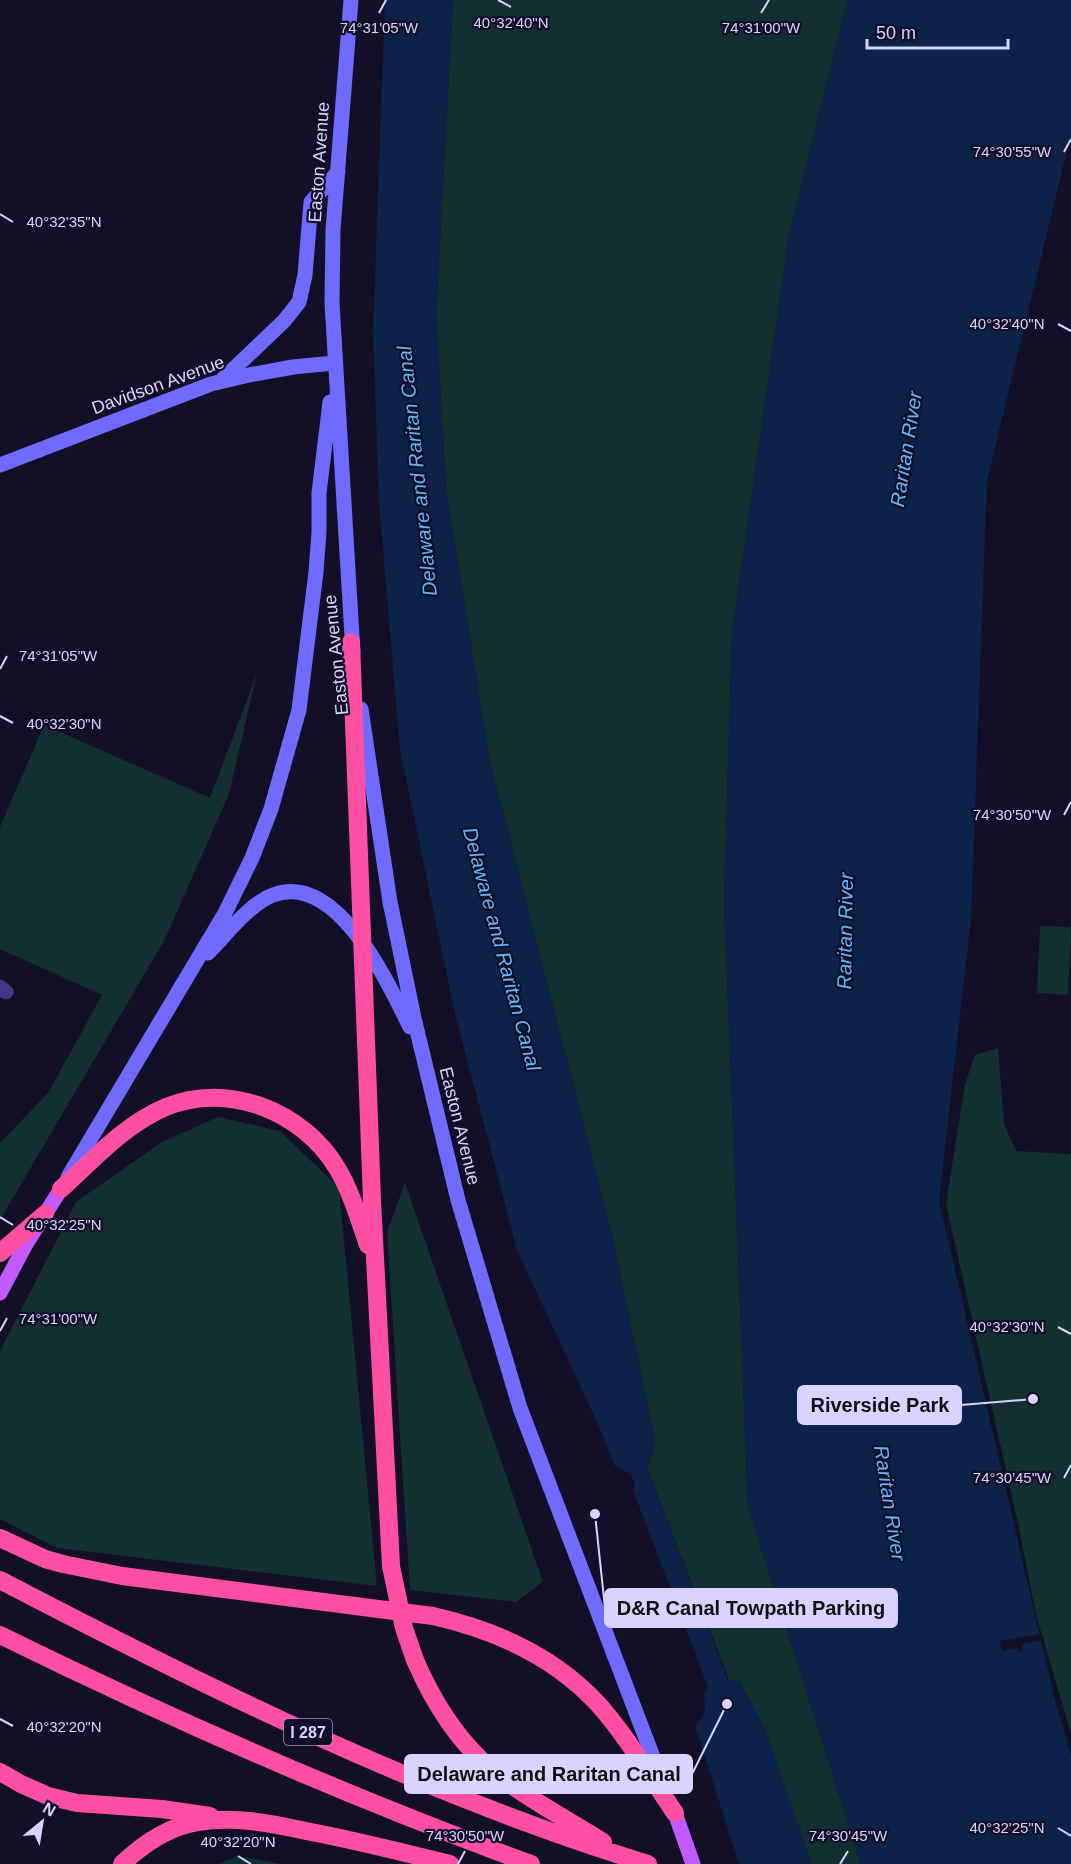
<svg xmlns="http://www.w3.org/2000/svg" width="1071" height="1864" font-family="Helvetica,sans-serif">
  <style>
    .green { fill: #12302f }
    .water { fill: #0c2248 }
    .pier { fill: #130f26 }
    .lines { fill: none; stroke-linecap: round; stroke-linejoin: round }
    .street { stroke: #3d3a85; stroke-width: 15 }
    .secondary { stroke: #6f6bff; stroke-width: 15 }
    .primary { stroke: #c25bff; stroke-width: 15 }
    .highway { stroke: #ff4fa3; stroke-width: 18 }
    .highway-bridge { stroke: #ff4fa3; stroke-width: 18 }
    .ticks { fill: none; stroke: #d9d4ff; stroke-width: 2 }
    .labels { text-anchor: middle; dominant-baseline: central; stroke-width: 4.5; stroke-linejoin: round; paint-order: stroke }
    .shield { fill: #130f26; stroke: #9e99be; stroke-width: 1.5 }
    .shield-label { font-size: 16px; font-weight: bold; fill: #d9d4ff }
    .street-label { font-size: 18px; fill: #d9d4ff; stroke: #130f26 }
    .water-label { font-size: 20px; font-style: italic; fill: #62b6ff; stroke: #130f26 }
    .ticks-label { font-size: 15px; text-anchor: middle; fill: #d9d4ff; stroke: #130f26; stroke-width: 4.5; stroke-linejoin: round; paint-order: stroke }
    .leader { fill: none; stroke: #d9d4ff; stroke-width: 2 }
    .callout-dot { fill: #d9d4ff; stroke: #130f26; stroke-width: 2 }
    .callout { fill: #d9d4ff; stroke: #d9d4ff; stroke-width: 2 }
    .callout-label { font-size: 20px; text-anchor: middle; font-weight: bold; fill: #111 }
  </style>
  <rect width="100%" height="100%" fill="#130f26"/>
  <path class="green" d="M 453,0 L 848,0 L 789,237 L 732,633 L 724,901 L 748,1506 L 861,1864 L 811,1864 L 729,1680 L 647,1468 L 653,1452 L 654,1437 L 612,1235 L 490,763 L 446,490 L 436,314 Z
    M 257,673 L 229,794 L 164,941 L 0,1220 L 0,1143 L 48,1093 L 102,995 L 0,949 L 0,827 L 44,725 L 210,798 Z
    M 1040,926 L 1071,927 L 1068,995 L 1037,993 Z
    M 998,1048 L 1004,1124 L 1016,1151 L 1071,1154 L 1071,1733 L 1036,1615 L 1018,1523 L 946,1204 L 965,1084 L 975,1055 Z
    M 218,1117 L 280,1131 L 339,1188 L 377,1586 L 57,1548 L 0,1519 L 0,1351 L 76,1202 L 162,1142 Z
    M 405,1183 L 543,1582 L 516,1602 L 410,1590 L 387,1232 Z
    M 238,1856 L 281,1864 L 219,1864 Z"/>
  <path class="water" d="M 385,0 L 453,0 L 436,314 L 446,490 L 490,763 L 612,1235 L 654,1437 L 653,1452 L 647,1468 L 728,1680 L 740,1681 L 765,1729 L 812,1864 L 739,1864 L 695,1726 L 705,1713 L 704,1694 L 708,1687 L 633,1490 L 635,1485 L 631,1474 L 615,1466 L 598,1424 L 517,1250 L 455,1014 L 400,750 L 379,502 L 373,332 Z
    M 848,0 L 1071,0 L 1071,134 L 987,481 L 971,919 L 939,1201 L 1054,1697 L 1071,1755 L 1071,1864 L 861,1864 L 748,1506 L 724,901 L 732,633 L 789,237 Z"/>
  <path class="pier" d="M 1042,1634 L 1044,1640 L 1025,1643 L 1022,1645 L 1023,1651 L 1019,1652 L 1018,1648 L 1002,1651 L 1000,1641 Z"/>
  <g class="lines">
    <path class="street" d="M 0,987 L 6,992"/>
    <path class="secondary" d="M 351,0 L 333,230 L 332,303 L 353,653
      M 221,381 L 284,321 L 299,302 L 305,275 L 311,202 L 338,172
      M 0,465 L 211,384 L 249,375 L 293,367 L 334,363
      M 361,709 L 390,902 L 414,1018 L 458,1200 L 520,1408 L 666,1791
      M 208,953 C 226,935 249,904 273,895 C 337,871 388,983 410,1027
      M 68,1177 L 225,913 L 252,858 L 271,809 L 299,710 L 316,572 L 319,532 L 319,493 L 330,402"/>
    <path class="primary" d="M 0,1293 L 26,1244 L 61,1189
      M 675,1813 L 693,1864"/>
    <path class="highway" d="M 351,642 L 372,1200 L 391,1566
      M 61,1189 C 93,1160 125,1124 166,1107 C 228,1081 304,1112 337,1168 C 351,1191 359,1219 368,1245
      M 0,1253 L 45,1214
      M 0,1538 L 45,1559 L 63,1564 L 122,1576 L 433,1616 C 495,1630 554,1656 598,1704 C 627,1736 650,1777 675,1813
      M 0,1580 C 209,1689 422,1794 648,1864
      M 0,1635 C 173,1720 351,1798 531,1864
      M 415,1660 C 431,1697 452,1732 481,1760 C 516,1793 562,1816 603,1842
      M 0,1772 L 21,1784 L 48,1796 L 77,1803 L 162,1809 L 210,1816
      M 122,1864 C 143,1844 167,1827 197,1822 C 235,1816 270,1823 306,1831 C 354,1840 402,1852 450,1864"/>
    <path class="highway-bridge" d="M 391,1566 L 404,1628 L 415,1660"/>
  </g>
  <path class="ticks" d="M 498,0 L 511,7M 379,13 L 386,0M 761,13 L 769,0M 1064,152 L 1071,139M 0,214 L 13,222M 1058,324 L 1071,331M 0,669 L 7,656M 0,716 L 13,723M 1064,815 L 1071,802M 0,1217 L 13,1225M 1058,1327 L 1071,1334M 0,1331 L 7,1318M 1064,1478 L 1071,1465M 0,1719 L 13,1726M 1058,1828 L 1071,1836M 238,1856 L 251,1864M 458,1864 L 465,1851M 840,1864 L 848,1851"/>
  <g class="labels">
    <rect class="shield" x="284" y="1719" width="48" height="26" rx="4.5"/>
    <g class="shield-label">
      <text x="308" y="1732">I 287</text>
    </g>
    <g class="street-label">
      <text transform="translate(319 162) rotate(-86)">Easton Avenue</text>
      <text transform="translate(158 385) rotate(-20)">Davidson Avenue</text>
      <text transform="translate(336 655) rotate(-96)">Easton Avenue</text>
      <text transform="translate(460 1126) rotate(76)">Easton Avenue</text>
    </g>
    <g class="water-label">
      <text transform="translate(906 449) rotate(-81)">Raritan River</text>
      <text transform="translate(417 471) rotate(-96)">Delaware and Raritan Canal</text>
      <text transform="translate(845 931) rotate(-89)">Raritan River</text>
      <text transform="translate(502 949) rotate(75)">Delaware and Raritan Canal</text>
      <text transform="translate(890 1503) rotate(81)">Raritan River</text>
    </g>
  </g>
  <g class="ticks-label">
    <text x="511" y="28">40°32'40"N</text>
    <text x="379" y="33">74°31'05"W</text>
    <text x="761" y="33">74°31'00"W</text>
    <text x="1012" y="157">74°30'55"W</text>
    <text x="64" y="227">40°32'35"N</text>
    <text x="1007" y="329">40°32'40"N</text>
    <text x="58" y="661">74°31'05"W</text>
    <text x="64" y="729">40°32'30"N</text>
    <text x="1012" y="820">74°30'50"W</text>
    <text x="64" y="1230">40°32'25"N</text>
    <text x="58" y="1324">74°31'00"W</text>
    <text x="1007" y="1332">40°32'30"N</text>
    <text x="1012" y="1483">74°30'45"W</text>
    <text x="64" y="1732">40°32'20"N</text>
    <text x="1007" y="1833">40°32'25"N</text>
    <text x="465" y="1841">74°30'50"W</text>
    <text x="848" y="1841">74°30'45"W</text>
    <text x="238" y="1847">40°32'20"N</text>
  </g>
  <path class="leader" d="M1033 1399L961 1405M595 1514L605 1608M727 1704L692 1774"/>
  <g class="callout-dot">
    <circle cx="1033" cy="1399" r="6"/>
    <circle cx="595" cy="1514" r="6"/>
    <circle cx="727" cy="1704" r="6"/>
  </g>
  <g class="callout">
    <rect x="798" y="1386" width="163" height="38" rx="6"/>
    <rect x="605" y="1589" width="292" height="38" rx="6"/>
    <rect x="405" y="1755" width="287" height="38" rx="6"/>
  </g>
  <g class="callout-label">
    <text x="880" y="1412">Riverside Park</text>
    <text x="751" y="1615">D&amp;R Canal Towpath Parking</text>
    <text x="549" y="1781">Delaware and Raritan Canal</text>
  </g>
  <g transform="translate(42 1822) rotate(30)" stroke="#130f26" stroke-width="4.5" paint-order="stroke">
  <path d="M0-4.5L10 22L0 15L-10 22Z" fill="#d9d4ff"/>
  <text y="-9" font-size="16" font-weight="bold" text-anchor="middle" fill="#d9d4ff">N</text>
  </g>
  <path d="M867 39v9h141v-9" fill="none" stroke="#d9d4ff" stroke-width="3"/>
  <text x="876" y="39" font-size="18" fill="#d9d4ff" stroke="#130f26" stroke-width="4.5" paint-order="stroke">50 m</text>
</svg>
